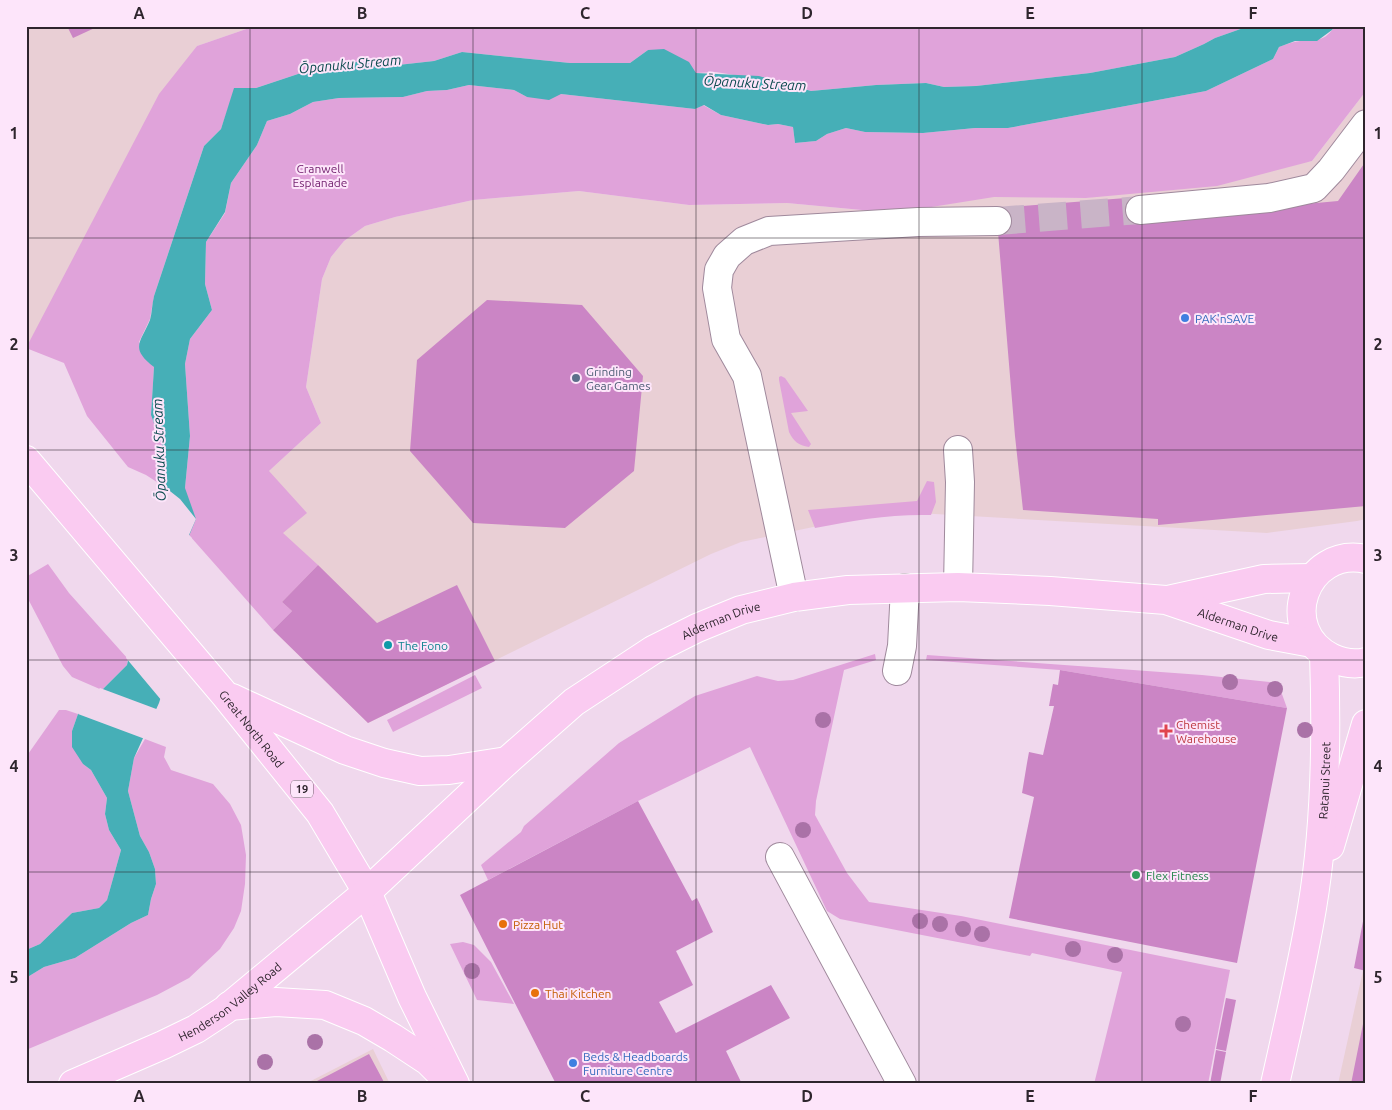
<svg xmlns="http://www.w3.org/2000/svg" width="1392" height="1110" font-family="Ubuntu,sans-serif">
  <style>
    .commercial { fill: #e9cfd5 }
    .green { fill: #e0a3da }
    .water { fill: #46afb7 }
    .pier { fill: #f0d8ed }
    .building { fill: #cb85c5 }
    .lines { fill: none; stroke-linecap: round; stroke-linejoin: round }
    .minor-tunnel { stroke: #c9b4c7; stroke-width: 28; stroke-dasharray: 28 14; stroke-linecap: butt }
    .minor-casing { stroke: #9f899c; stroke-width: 30 }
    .major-casing { stroke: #fff; stroke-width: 30 }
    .minor { stroke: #fff; stroke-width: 28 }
    .major { stroke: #facbf1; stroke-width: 28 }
    .tree { fill: #aa72a7 }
    .grid { fill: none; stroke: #2e252d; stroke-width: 1; stroke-opacity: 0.55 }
    .shop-dot { fill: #3f7fe0; stroke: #fde5fa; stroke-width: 2 }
    .service-dot { fill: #5c6f8a; stroke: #fde5fa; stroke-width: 2 }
    .culture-dot { fill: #0f9aa8; stroke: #fde5fa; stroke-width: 2 }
    .health-dot { fill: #e0444e; stroke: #fde5fa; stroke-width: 2 }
    .leisure-dot { fill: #2e9e5b; stroke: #fde5fa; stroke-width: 2 }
    .food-dot { fill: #e8710a; stroke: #fde5fa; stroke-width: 2 }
    .labels { text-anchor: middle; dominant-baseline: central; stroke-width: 4; stroke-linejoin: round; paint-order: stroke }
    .shield { fill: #fde5fa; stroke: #6c5f6a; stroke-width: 1 }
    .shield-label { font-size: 11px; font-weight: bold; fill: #2e252d }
    .park-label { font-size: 12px; fill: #711e6d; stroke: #fde5fa }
    .shop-label { font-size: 12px; fill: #366cbe; stroke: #fde5fa; text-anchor: start }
    .service-label { font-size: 12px; fill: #4e5e75; stroke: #fde5fa; text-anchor: start }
    .street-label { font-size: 12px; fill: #2e252d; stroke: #fde5fa }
    .culture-label { font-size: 12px; fill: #0d838f; stroke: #fde5fa; text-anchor: start }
    .health-label { font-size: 12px; fill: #be3a42; stroke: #fde5fa; text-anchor: start }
    .leisure-label { font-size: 12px; fill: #27864d; stroke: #fde5fa; text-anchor: start }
    .food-label { font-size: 12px; fill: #c56008; stroke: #fde5fa; text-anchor: start }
    .water-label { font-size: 14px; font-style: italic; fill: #0c4b4f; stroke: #fde5fa }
    .neatline { fill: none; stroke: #2e252d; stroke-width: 2 }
    .grid-label { font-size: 16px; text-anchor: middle; font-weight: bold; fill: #2e252d }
  </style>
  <rect width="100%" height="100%" fill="#f0d8ed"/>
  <path class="commercial" d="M 26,26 L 255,26 L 197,46 L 26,348 Z
    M 1366,91 L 1366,519 L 1357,521 L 1267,533 L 900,512 L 842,521 L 741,542 L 711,554 L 368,723 L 273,630 L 292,612 L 282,602 L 283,533 L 269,471 L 321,423 L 306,387 L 322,279 L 331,257 L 344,241 L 365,226 L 395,217 L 473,200 L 579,191 L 689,205 L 787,203 L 894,213 L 994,196 L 1086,198 L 1312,161 Z
    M 1366,957 L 1366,1084 L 1338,1084 Z
    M 373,1049 L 390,1084 L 305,1084 Z"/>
  <path class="green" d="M 255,26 L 1249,26 L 1215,38 L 1204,44 L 1175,57 L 1090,73 L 976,86 L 944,87 L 926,83 L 876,85 L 811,91 L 794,85 L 716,72 L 696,73 L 648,50 L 630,63 L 570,63 L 462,52 L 434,61 L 398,65 L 382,59 L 322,66 L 256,88 L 235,88 L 221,129 L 204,146 L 154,296 L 150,319 L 139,342 L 154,367 L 151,415 L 166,453 L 163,486 L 146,475 L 128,467 L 87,416 L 64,363 L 26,348 L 159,94 L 197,46 Z
    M 1335,26 L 1366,26 L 1366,91 L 1312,161 L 1217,186 L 1086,198 L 994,197 L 894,213 L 787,203 L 689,205 L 579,191 L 473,200 L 395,217 L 365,226 L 344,241 L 331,257 L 322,279 L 306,387 L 321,423 L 269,471 L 307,513 L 283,533 L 318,565 L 282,602 L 292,611 L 273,630 L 189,535 L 185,488 L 190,436 L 185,364 L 190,339 L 212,310 L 205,284 L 206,242 L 225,213 L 231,183 L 257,145 L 267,121 L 290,114 L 313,102 L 339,98 L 403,97 L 427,91 L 447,90 L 469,85 L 514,90 L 527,97 L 561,94 L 695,109 L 703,105 L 721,115 L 768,125 L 778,124 L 793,127 L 795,143 L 816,141 L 827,134 L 846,128 L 865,132 L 923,133 L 975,128 L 1008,128 L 1206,91 L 1273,59 L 1279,47 C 1284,45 1289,43 1294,42 C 1311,38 1322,46 1335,26 Z
    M 781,376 L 785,378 L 808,411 L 791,413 L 811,444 L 809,447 C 798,445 794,442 789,432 L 779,380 L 779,377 Z
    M 927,481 L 934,482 L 936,502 L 931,515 C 890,514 855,520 815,528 L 808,510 L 917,501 Z
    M 48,564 L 69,593 L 128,659 L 127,665 L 102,690 L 72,677 L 63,666 L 26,595 L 26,577 Z
    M 875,654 L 876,660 L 844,670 L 816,801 L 815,815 L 847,873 L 869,902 L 961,916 L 1230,970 L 1208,1084 L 1094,1084 L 1122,972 L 1032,953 L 1030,956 L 840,919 L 827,911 L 750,747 L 638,801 L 488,880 L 481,865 L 521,832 L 524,826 L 619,743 L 695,696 L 757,676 L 778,681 L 793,680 Z
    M 927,655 L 1202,675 L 1278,683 L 1287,708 L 1060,670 L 926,660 Z
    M 475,675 L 482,688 L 393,732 L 387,720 Z
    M 59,710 L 66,710 L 78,714 L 72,731 L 83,764 L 91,770 L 107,798 L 105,814 L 109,830 L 121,850 L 107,900 L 99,908 L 72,913 L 40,944 L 26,950 L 26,757 Z
    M 145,739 L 166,747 L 164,757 L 171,770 L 213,784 L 230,804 L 241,825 L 246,855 L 245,884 L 241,911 L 234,928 L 220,949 L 189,978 L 157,995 L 26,1050 L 26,978 L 44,967 L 75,958 L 131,923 L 148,915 L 151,899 L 156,884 L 155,869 L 149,852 L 140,836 L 128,791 L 134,758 Z
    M 463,942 L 474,945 L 491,962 L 514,1004 L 477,1000 L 450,944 Z"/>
  <path class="water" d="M 1249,26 L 1335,26 L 1332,30 L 1317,41 L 1295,41 L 1279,47 L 1273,59 L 1206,91 L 1008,128 L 975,128 L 923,133 L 865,132 L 846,128 L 827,134 L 816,141 L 795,143 L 793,127 L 778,124 L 768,125 L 721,115 L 704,105 L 695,109 L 561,94 L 549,100 L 527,97 L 514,90 L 469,85 L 447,90 L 427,91 L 403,97 L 339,98 L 313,102 L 290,114 L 267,121 L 257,145 L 231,183 L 225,212 L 206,242 L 205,284 L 212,310 L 190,339 L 185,364 L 190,436 L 185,488 L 196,519 L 189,536 L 182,629 L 159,703 L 134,758 L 128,791 L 140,836 L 149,852 L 155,869 L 156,884 L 151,899 L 148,915 L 131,923 L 75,958 L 44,967 L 26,978 L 26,950 L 40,944 L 72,913 L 99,908 L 107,900 L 121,850 L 109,830 L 105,814 L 107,798 L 91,770 L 83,764 L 72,747 L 72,731 L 78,714 L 127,665 L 156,537 L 165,453 L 151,415 L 154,367 C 129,348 141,342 150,320 C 152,313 152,304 154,296 L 204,146 L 221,129 L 234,88 L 256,88 L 322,66 L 382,59 L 398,65 L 434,61 L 462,52 L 570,63 L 630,63 L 648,50 L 664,49 L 689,62 L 696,73 L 759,76 L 811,91 L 876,85 L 926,83 L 944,87 L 976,86 L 1090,73 L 1175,57 L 1204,44 L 1215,38 Z"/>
  <path class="pier" d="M 161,484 L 180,499 L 196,519 L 189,535 L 192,538 L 185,629 L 162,701 L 126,658 L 154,536 Z
    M 100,688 L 159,710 L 145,739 L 78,714 L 80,709 Z"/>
  <path class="building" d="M 67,26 L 99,26 L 73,38 Z
    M 1366,161 L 1366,506 L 1158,525 L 1158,519 L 1023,510 L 1015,436 L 996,208 L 1139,197 L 1141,219 L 1338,201 Z
    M 487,300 L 582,305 L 643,376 L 634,471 L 565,528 L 473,523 L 410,451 L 417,360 Z
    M 318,565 L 377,623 L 457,585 L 495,661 L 368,723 L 273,630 L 292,611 L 282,602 Z
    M 1060,670 L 1287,708 L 1237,963 L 1009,918 L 1034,797 L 1022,793 L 1027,763 L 1029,752 L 1043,755 L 1054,706 L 1049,706 L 1053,684 L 1058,685 Z
    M 638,801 L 692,901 L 697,898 L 713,932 L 676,951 L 693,985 L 659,1002 L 676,1033 L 771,985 L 790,1018 L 726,1051 L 742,1084 L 556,1084 L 460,895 Z
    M 1365,911 L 1366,911 L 1366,971 L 1354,968 Z
    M 1226,998 L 1236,1000 L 1226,1051 L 1216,1049 Z
    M 1365,1014 L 1366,1084 L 1351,1084 Z
    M 1216,1050 L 1226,1052 L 1220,1084 L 1210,1084 Z
    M 369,1054 L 385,1084 L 311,1084 L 329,1075 Z"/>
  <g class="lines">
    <path class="minor-tunnel" d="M 997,221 L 1140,210"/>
    <defs>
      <path id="minor" d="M 1140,210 L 1269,198 L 1314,188 L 1331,170 L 1366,124
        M 958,450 L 960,482 L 958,587
        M 794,597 L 747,376 L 726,339 L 717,288 L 719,270 L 727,256 L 744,241 L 769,231 L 918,222 L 997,221
        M 897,671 L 902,646 L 905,588
        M 780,857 L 902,1084"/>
      <g id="major">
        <path id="s1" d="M 26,460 L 225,695 L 320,813 L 367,892 L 412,997 L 455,1084"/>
        <path d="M 1366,559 C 1305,546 1275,630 1332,658 C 1343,663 1354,665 1366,662"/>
        <path d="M 1168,600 L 1264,579 L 1312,578"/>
        <path d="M 232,698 L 345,750 L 384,763 L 420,771 L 449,770 L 507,761"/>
        <path d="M 1330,846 L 1366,724"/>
        <path d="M 229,1006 L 276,1002 L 325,1005 L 364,1021 L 393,1038 L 428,1061 L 448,1081"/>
        <path id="s2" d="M 73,1084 L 163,1045 L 196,1029 L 225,1010 L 367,892 L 507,761 L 574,702 L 653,650 L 697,628 L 741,610 L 794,597 L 848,590 L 958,587 L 1050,591 L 1166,600 L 1269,635 L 1312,643"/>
        <path id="s3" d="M 1275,1084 C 1288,1026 1302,967 1312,908 C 1326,825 1327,738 1324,654"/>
      </g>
    </defs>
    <use href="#minor" class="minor-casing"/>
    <use href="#major" class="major-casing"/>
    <use href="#minor" class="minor"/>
    <use href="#major" class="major"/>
  </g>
  <g class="tree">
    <circle cx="1230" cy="682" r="8"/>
    <circle cx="1275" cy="689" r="8"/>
    <circle cx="823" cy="720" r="8"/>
    <circle cx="1305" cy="730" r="8"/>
    <circle cx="803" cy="830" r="8"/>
    <circle cx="920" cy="921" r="8"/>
    <circle cx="940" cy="924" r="8"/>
    <circle cx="963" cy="929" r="8"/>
    <circle cx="982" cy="934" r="8"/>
    <circle cx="1073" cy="949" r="8"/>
    <circle cx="1115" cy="955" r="8"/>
    <circle cx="472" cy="971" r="8"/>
    <circle cx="1183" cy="1024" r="8"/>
    <circle cx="315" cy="1042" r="8"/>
    <circle cx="265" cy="1062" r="8"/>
  </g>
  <path class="grid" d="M 250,26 L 250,1084M 473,26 L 473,1084M 696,26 L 696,1084M 919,26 L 919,1084M 1142,26 L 1142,1084M 26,238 L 1366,238M 26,450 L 1366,450M 26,660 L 1366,660M 26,872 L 1366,872"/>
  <g class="shop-dot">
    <circle cx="1185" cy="318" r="5"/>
    <circle cx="573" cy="1063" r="5"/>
  </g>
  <circle class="service-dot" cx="576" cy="378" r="5"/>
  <circle class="culture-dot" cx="388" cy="645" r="5"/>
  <path class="health-dot" d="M1163.5 723.5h5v5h5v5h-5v5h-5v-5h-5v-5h5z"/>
  <circle class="leisure-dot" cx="1136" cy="875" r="5"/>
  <g class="food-dot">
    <circle cx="503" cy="924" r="5"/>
    <circle cx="535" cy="993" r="5"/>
  </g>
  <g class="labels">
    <rect class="shield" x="291" y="780.5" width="22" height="17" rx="4"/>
    <g class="shield-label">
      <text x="302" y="789">19</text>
    </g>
    <g class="park-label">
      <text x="320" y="168">Cranwell<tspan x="320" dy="14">Esplanade</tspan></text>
    </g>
    <g class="shop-label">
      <text x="1195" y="318">PAK'nSAVE</text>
      <text x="583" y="1056">Beds &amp; Headboards<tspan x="583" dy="14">Furniture Centre</tspan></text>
    </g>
    <g class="service-label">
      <text x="586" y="371">Grinding<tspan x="586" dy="14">Gear Games</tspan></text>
    </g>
    <g class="street-label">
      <text stroke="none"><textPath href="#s2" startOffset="804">Alderman Drive</textPath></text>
      <text stroke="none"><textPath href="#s2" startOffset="1330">Alderman Drive</textPath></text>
      <text stroke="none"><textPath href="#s1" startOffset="351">Great North Road</textPath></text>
      <text stroke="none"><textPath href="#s3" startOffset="308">Ratanui Street</textPath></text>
      <text stroke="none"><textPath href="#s2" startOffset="178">Henderson Valley Road</textPath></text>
    </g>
    <g class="culture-label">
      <text x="398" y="645">The Fono</text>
    </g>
    <g class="health-label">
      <text x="1176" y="724">Chemist<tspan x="1176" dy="14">Warehouse</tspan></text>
    </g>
    <g class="leisure-label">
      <text x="1146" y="875">Flex Fitness</text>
    </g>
    <g class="food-label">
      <text x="513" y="924">Pizza Hut</text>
      <text x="545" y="993">Thai Kitchen</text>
    </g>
    <g class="water-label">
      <text transform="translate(350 64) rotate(-5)">Ōpanuku Stream</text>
      <text transform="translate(755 83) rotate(3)">Ōpanuku Stream</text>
      <text transform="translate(159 450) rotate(-92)">Ōpanuku Stream</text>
    </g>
  </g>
  <rect width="1392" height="1110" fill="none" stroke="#fde5fa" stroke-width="55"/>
  <rect x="28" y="28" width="1336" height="1054" class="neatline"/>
  <g class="grid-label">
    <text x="139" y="19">A</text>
    <text x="362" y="19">B</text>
    <text x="585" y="19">C</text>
    <text x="807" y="19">D</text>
    <text x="1030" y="19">E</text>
    <text x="1253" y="19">F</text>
    <text x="14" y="139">1</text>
    <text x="1378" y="139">1</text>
    <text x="14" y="350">2</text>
    <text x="1378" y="350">2</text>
    <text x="14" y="561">3</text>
    <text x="1378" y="561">3</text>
    <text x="14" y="772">4</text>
    <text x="1378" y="772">4</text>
    <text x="14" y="983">5</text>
    <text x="1378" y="983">5</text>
    <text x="139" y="1102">A</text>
    <text x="362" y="1102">B</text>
    <text x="585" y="1102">C</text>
    <text x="807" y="1102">D</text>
    <text x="1030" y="1102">E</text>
    <text x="1253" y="1102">F</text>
  </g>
</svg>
